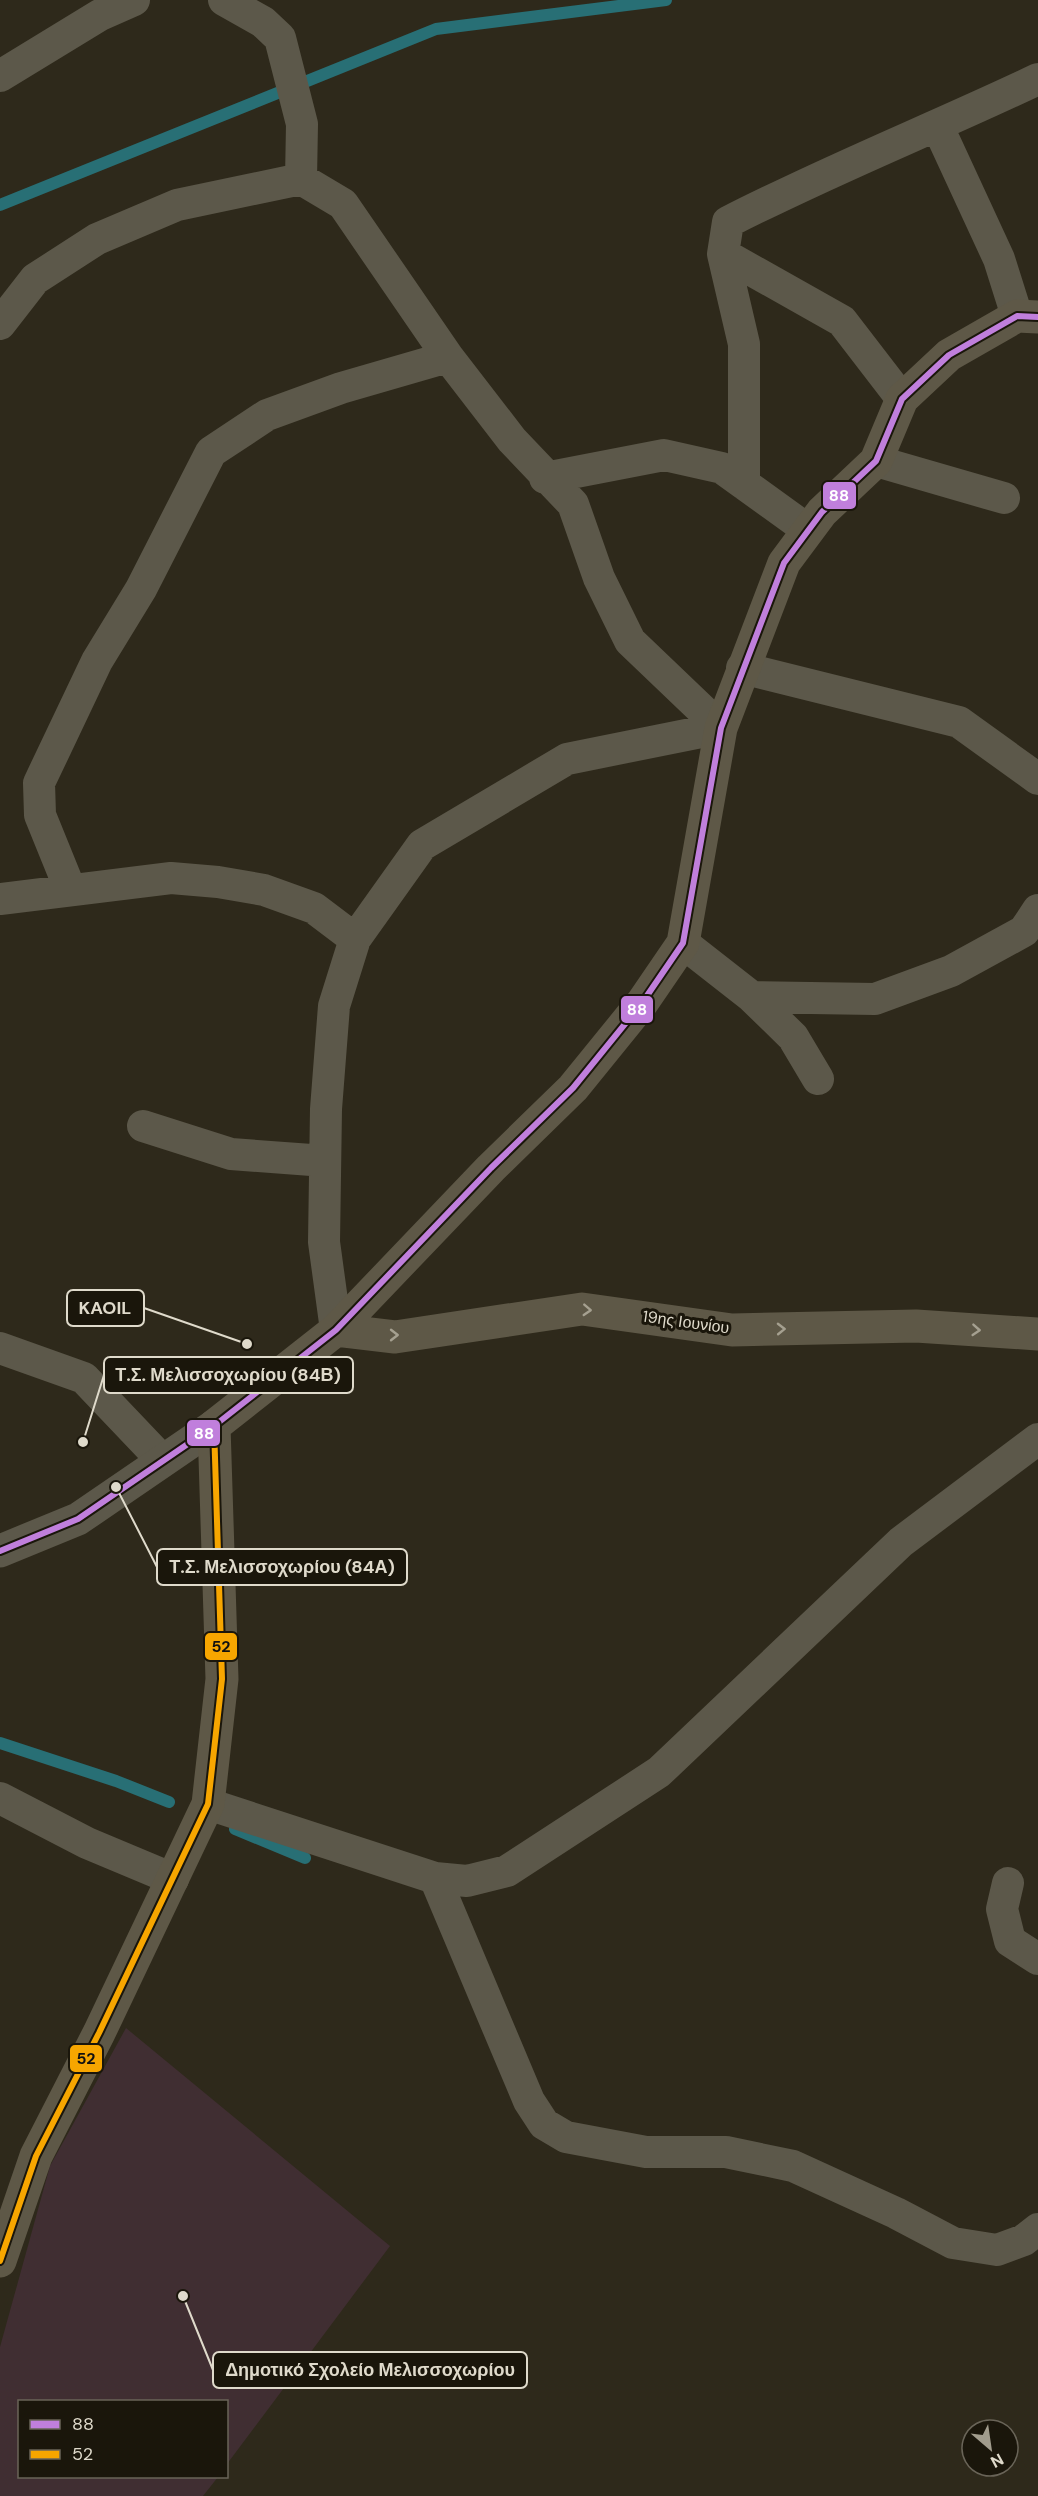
<svg xmlns="http://www.w3.org/2000/svg" width="1038" height="2496" font-family="'DM Sans',sans-serif">
  <style>
    .education { fill: #402e32 }
    .lines { fill: none; stroke-linecap: round; stroke-linejoin: round }
    .stream { stroke: #286f75; stroke-width: 12 }
    .minor { stroke: #5c584a; stroke-width: 32 }
    .tertiary { stroke: #5c584a; stroke-width: 33 }
    .secondary { stroke: #5e5847; stroke-width: 33 }
    .bus-1-casing { stroke: #1a160b; stroke-width: 10 }
    .bus-2-casing { stroke: #1a160b; stroke-width: 10 }
    .bus-1 { stroke: #c07fdc; stroke-width: 6 }
    .bus-2 { stroke: #f7a600; stroke-width: 6 }
    .oneway { stroke: #a5a090 }
    .labels { text-anchor: middle; dominant-baseline: central; stroke-width: 6; stroke-linejoin: round; paint-order: stroke }
    .street-label { font-size: 16px; fill: #dfdacb; stroke: #1a160b }
    .leader { fill: none; stroke: #dfdacb; stroke-width: 2 }
    .callout-dot { fill: #dfdacb; stroke: #1a160b; stroke-width: 2 }
    .callout { fill: #1a160b; stroke: #dfdacb; stroke-width: 2 }
    .callout-label { font-size: 18px; text-anchor: middle; font-weight: bold; fill: #dfdacb }
    .line-badge { stroke: #1a160b; stroke-width: 2 }
    .badge-label { font-size: 16px; text-anchor: middle; font-weight: bold; fill: #fff }
    .pale-badge-label { font-size: 16px; text-anchor: middle; font-weight: bold; fill: #111 }
  </style>
  <rect width="100%" height="100%" fill="#2e291b"/>
  <path class="education" d="M 126,2028 L 390,2246 L 227,2464 L 226,2402 L 20,2402 L 20,2476 L 218,2477 L 203,2496 L 0,2496 L 0,2347 L 50,2166 Z"/>
  <g class="lines">
    <path class="stream" d="M 0,205 L 436,29 L 666,0
      M 0,1743 L 116,1781 L 169,1802
      M 235,1829 L 305,1858"/>
    <path class="minor" d="M 224,0 L 263,22 L 280,38 L 302,124 L 301,179
      M 0,76 L 100,15 L 134,0
      M 938,127 L 999,259 L 1017,316
      M 723,254 L 842,321 L 902,399
      M 0,324 L 35,279 L 97,239 L 177,205 L 301,179 L 343,204 L 448,357 L 512,440 L 573,504 L 599,578 L 630,641 L 721,728
      M 876,461 L 1004,498
      M 545,478 L 664,455 L 722,468 L 808,530
      M 744,484 L 744,344 L 723,254 L 728,222 C 829,170 935,128 1038,79
      M 742,668 L 959,722 L 1038,779
      M 70,889 L 40,815 L 39,783 L 97,661 L 141,589 L 211,452 L 267,415 L 341,388 L 448,357
      M 0,899 L 171,878 L 218,882 L 264,890 L 314,908 L 355,939
      M 683,943 L 752,997 L 793,1037 L 818,1079
      M 752,997 L 875,999 L 951,971 L 1024,931 L 1038,910
      M 143,1126 L 231,1154 L 325,1161
      M 336,1330 L 324,1242 L 326,1109 L 334,1006 L 355,939 L 422,845 L 567,759 L 721,728
      M 0,1348 L 84,1378 L 162,1460
      M 0,1798 L 87,1843 L 173,1879
      M 208,1804 L 435,1878 L 467,1881 L 507,1871 L 659,1772 L 901,1542 L 1038,1439
      M 435,1878 L 529,2101 L 544,2124 L 566,2137 L 646,2152 L 726,2152 L 793,2166 L 896,2213 L 953,2243 L 997,2250 L 1024,2240 L 1038,2229
      M 1008,1883 L 1002,1909 L 1010,1941 L 1038,1959"/>
    <path class="tertiary" d="M 0,1551 L 78,1519 L 214,1426"/>
    <path class="secondary" d="M 336,1330 L 395,1337 L 582,1309 L 732,1330 L 916,1326 L 1038,1334
      M 0,2261 L 36,2156 L 99,2033 L 208,1804 L 222,1679 L 214,1426 L 336,1330 L 491,1168 L 573,1088 L 642,1003 L 683,943 L 721,728 L 784,563 L 822,512 L 876,461 L 902,399 L 949,355 L 1017,316 L 1038,317"/>
    <defs>
      <path id="bus-1" d="M 0,1551 L 78,1519 L 214,1426 L 336,1330 L 491,1168 L 573,1088 L 642,1003 L 683,943 L 721,728 L 784,563 L 822,512 L 876,461 L 902,399 L 949,355 L 1017,316 L 1038,317"/>
      <path id="bus-2" d="M 0,2261 L 36,2156 L 99,2033 L 208,1804 L 222,1679 L 214,1426"/>
    </defs>
    <use href="#bus-1" class="bus-1-casing"/>
    <use href="#bus-2" class="bus-2-casing"/>
    <use href="#bus-1" class="bus-1"/>
    <use href="#bus-2" class="bus-2"/>
  </g>
  <defs><path id="oneway-chevron" d="M-2-3.5L2.5 0L-2 3.5" fill="none" stroke-width="1.6" stroke-linecap="round" stroke-linejoin="round" transform="scale(1.5)"/></defs>
  <g class="oneway">
    <use href="#oneway-chevron" transform="translate(587 1310) rotate(3)"/>
    <use href="#oneway-chevron" transform="translate(781 1329) rotate(-1)"/>
    <use href="#oneway-chevron" transform="translate(976 1330) rotate(4)"/>
    <use href="#oneway-chevron" transform="translate(394 1335)"/>
  </g>
  <g class="labels">
    <g class="street-label">
      <text transform="translate(686 1322) rotate(8)">19ης Ιουνίου</text>
    </g>
  </g>
  <path class="leader" d="M247 1344L144 1308M83 1442L104 1375M116 1487L157 1567M183 2296L213 2370"/>
  <g class="callout-dot">
    <circle cx="247" cy="1344" r="6"/>
    <circle cx="83" cy="1442" r="6"/>
    <circle cx="116" cy="1487" r="6"/>
    <circle cx="183" cy="2296" r="6"/>
  </g>
  <g class="callout">
    <rect x="67" y="1290" width="77" height="36" rx="6"/>
    <rect x="104" y="1357" width="249" height="36" rx="6"/>
    <rect x="157" y="1549" width="250" height="36" rx="6"/>
    <rect x="213" y="2352" width="314" height="36" rx="6"/>
  </g>
  <g class="callout-label">
    <text x="105" y="1314">KAOIL</text>
    <text x="228" y="1381">Τ.Σ. Μελισσοχωρίου (84Β)</text>
    <text x="282" y="1573">Τ.Σ. Μελισσοχωρίου (84Α)</text>
    <text x="370" y="2376">Δημοτικό Σχολείο Μελισσοχωρίου</text>
  </g>
  <g class="line-badge">
    <rect x="822" y="481" width="35" height="29" rx="6" fill="#c07fdc"/>
    <rect x="620" y="995" width="34" height="29" rx="6" fill="#c07fdc"/>
    <rect x="186" y="1419" width="35" height="28" rx="6" fill="#c07fdc"/>
    <rect x="204" y="1632" width="34" height="29" rx="6" fill="#f7a600"/>
    <rect x="69" y="2044" width="34" height="29" rx="6" fill="#f7a600"/>
  </g>
  <g class="badge-label">
    <text x="839" y="501">88</text>
    <text x="637" y="1015">88</text>
    <text x="204" y="1439">88</text>
  </g>
  <g class="pale-badge-label">
    <text x="221" y="1652">52</text>
    <text x="86" y="2064">52</text>
  </g>
  <rect x="18" y="2400" width="210" height="78" fill="#1a160b" stroke="#696458" stroke-width="1.5"/>
  <rect x="30" y="2420" width="30" height="9" fill="#c07fdc" stroke="#696458" stroke-width="1.5"/>
  <text x="72" y="2430" font-size="18" fill="#dfdacb">88</text>
  <rect x="30" y="2450" width="30" height="9" fill="#f7a600" stroke="#696458" stroke-width="1.5"/>
  <text x="72" y="2460" font-size="18" fill="#dfdacb">52</text>
  <g transform="translate(990 2448) rotate(151)"><circle r="28" fill="#1a160b" stroke="#696458" stroke-width="1.5"/>
  <path d="M0-4.5L10 22L0 15L-10 22Z" fill="#a19c8d"/>
  <text y="-9" font-size="16" font-weight="bold" text-anchor="middle" fill="#dfdacb">N</text>
  </g>
</svg>
